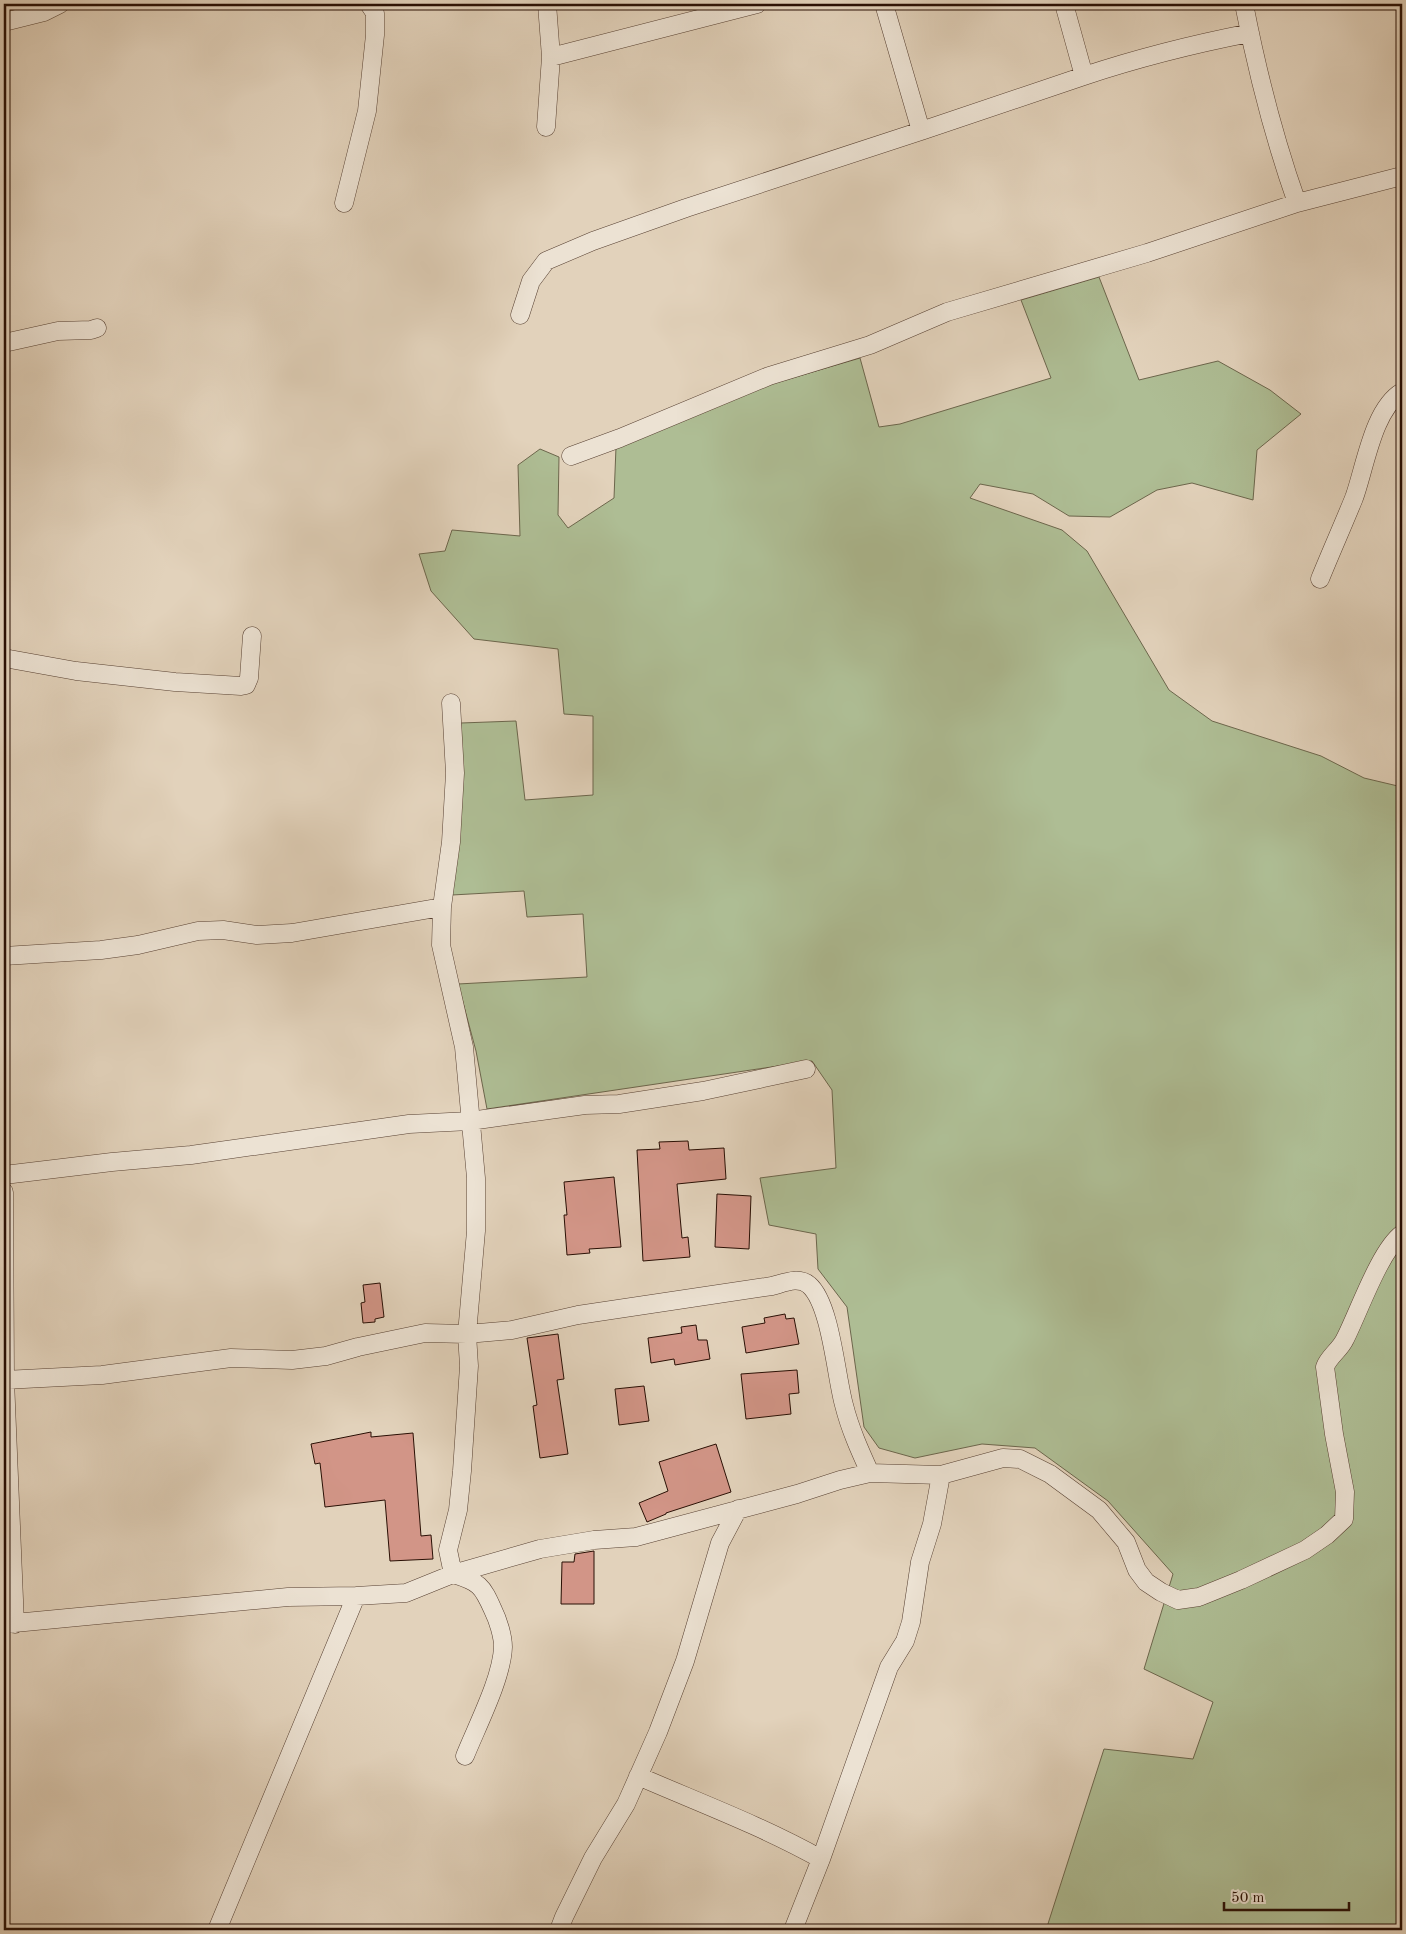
<svg xmlns="http://www.w3.org/2000/svg" width="1406" height="1934" font-family="'Old Standard TT',serif">
  <style>
    .green { fill: #aebd94; stroke: #6c664c }
    .building { fill: #d29587; stroke: #290f04 }
    .lines { fill: none; stroke-linecap: round; stroke-linejoin: round }
    .minor-casing { stroke: #574032; stroke-width: 19 }
    .minor { stroke: #ece2d3; stroke-width: 18 }
  </style>
  <rect width="100%" height="100%" fill="#e2d2bb"/>
  <filter id="stains"><feTurbulence type="fractalNoise" baseFrequency=".004" numOctaves="4"/><feColorMatrix values="0 0 0 0 .2 0 0 0 0 .09 0 0 0 0 .02 0 0 0 .5 -.17"/></filter>
  <radialGradient id="worn" r=".72"><stop offset=".6" stop-color="#630" stop-opacity="0"/><stop offset="1" stop-color="#630" stop-opacity=".3"/></radialGradient>
  <path class="green" d="M 1099,277 L 1139,380 L 1218,361 L 1270,390 L 1301,414 L 1257,450 L 1253,500 L 1192,483 L 1157,490 L 1110,517 L 1069,516 L 1033,494 L 980,484 L 970,498 L 1062,530 L 1087,551 L 1169,690 L 1212,721 L 1321,756 L 1364,778 L 1402,787 L 1402,1930 L 1046,1930 L 1104,1749 L 1193,1759 L 1213,1702 L 1144,1669 L 1173,1574 L 1108,1501 L 1035,1448 L 982,1444 L 915,1458 L 879,1448 L 864,1427 L 847,1307 L 818,1269 L 816,1234 L 769,1225 L 760,1178 L 836,1168 L 832,1090 L 812,1061 L 487,1109 L 476,1051 L 458,984 L 587,977 L 583,914 L 527,917 L 524,891 L 452,895 L 462,784 L 461,723 L 516,721 L 525,800 L 593,795 L 593,716 L 564,714 L 558,649 L 474,639 L 431,591 L 419,554 L 445,551 L 452,530 L 520,536 L 518,465 L 540,449 L 559,457 L 558,515 L 568,528 L 614,498 L 616,447 L 741,393 L 860,358 L 879,427 L 900,424 L 1051,378 L 1021,300 Z"/>
  <path class="building" d="M 688,1141 L 689,1150 L 724,1148 L 726,1179 L 677,1184 L 682,1238 L 688,1237 L 690,1257 L 643,1261 L 637,1150 L 660,1149 L 659,1142 Z
    M 614,1177 L 621,1247 L 589,1249 L 590,1253 L 567,1255 L 564,1215 L 567,1215 L 564,1182 Z
    M 717,1194 L 751,1196 L 749,1249 L 715,1247 Z
    M 380,1283 L 384,1317 L 375,1319 L 375,1322 L 363,1323 L 361,1303 L 365,1302 L 363,1285 Z
    M 785,1314 L 786,1319 L 794,1318 L 799,1344 L 746,1353 L 742,1327 L 765,1323 L 764,1318 Z
    M 696,1325 L 698,1340 L 707,1340 L 710,1359 L 675,1365 L 674,1359 L 651,1363 L 648,1338 L 682,1333 L 681,1327 Z
    M 558,1334 L 564,1379 L 557,1380 L 568,1454 L 540,1458 L 533,1406 L 537,1405 L 527,1338 Z
    M 797,1370 L 799,1393 L 789,1394 L 791,1414 L 746,1419 L 741,1374 Z
    M 644,1386 L 649,1421 L 619,1425 L 615,1389 Z
    M 371,1432 L 371,1437 L 413,1433 L 421,1536 L 431,1535 L 433,1559 L 390,1561 L 385,1500 L 325,1507 L 320,1463 L 315,1464 L 311,1444 Z
    M 716,1444 L 731,1492 L 666,1513 L 666,1514 L 647,1522 L 639,1503 L 668,1491 L 659,1462 Z
    M 594,1551 L 594,1604 L 561,1604 L 562,1562 L 574,1562 L 575,1554 Z"/>
  <g class="lines">
    <defs>
      <path id="minor" d="M 547,4 L 551,57
        M 1064,4 L 1084,76 C 1138,58 1194,44 1250,33
        M 1244,4 C 1257,71 1274,138 1297,203 L 1402,176
        M 4,22 L 44,12 L 60,4
        M 546,127 L 551,57 L 757,4
        M 921,131 L 1084,76
        M 344,203 L 367,111 L 375,35 L 375,13 L 369,4
        M 520,315 L 531,281 L 546,261 L 593,241 L 686,208 L 921,131 L 884,4
        M 4,343 L 58,331 L 91,330 L 97,328
        M 571,456 L 620,438 L 769,376 L 870,345 L 947,312 L 1147,253 L 1297,203
        M 1320,579 C 1331,552 1343,525 1354,498 C 1365,468 1373,409 1402,392
        M 4,658 L 76,671 L 175,682 L 241,686 L 246,685 L 249,678 L 252,636
        M 451,703 L 455,773 L 451,842 L 442,907 L 441,945 L 464,1047 L 476,1178 L 476,1231 L 467,1334 L 469,1366 L 462,1471 L 458,1510 L 448,1550 L 453,1574 C 479,1582 482,1585 493,1610 C 498,1620 503,1636 503,1647 C 502,1678 477,1726 465,1756
        M 4,956 L 101,950 L 138,945 L 198,931 L 223,930 L 257,935 L 292,933 L 442,907
        M 4,1175 L 112,1162 L 191,1155 L 409,1124 L 470,1121 L 585,1105 L 619,1104 L 703,1091 L 806,1069
        M 4,1192 L 5,1380 L 15,1624
        M 4,1380 L 102,1375 L 231,1358 L 292,1360 L 326,1356 L 358,1347 L 425,1333 L 467,1334 L 512,1330 L 578,1315 L 772,1286 C 784,1283 798,1276 809,1285 C 831,1304 836,1377 844,1405 C 850,1429 860,1451 870,1473
        M 4,1624 L 288,1597 L 356,1596 L 406,1593 L 453,1574 L 540,1549 L 594,1540 L 636,1537 L 797,1494 L 840,1480 L 870,1473 L 941,1475 L 1003,1458 L 1020,1459 L 1050,1474 L 1099,1510 L 1126,1542 L 1137,1570 L 1146,1582 L 1161,1592 L 1178,1600 L 1199,1597 L 1241,1580 L 1305,1550 L 1327,1535 L 1344,1519 L 1345,1492 L 1334,1434 L 1325,1367 C 1329,1356 1340,1350 1345,1339 C 1358,1314 1380,1250 1402,1234
        M 638,1776 C 700,1803 762,1826 821,1859
        M 217,1930 L 356,1596
        M 559,1930 L 564,1917 L 593,1858 L 626,1804 L 658,1732 L 685,1661 L 720,1543 L 738,1509
        M 793,1930 L 821,1859 L 889,1667 L 905,1641 L 911,1622 L 920,1562 L 932,1524 L 941,1475"/>
    </defs>
    <use href="#minor" class="minor-casing"/>
    <use href="#minor" class="minor"/>
  </g>
  <rect width="1406" height="1934" fill="none" stroke="#e2d2bb" stroke-width="20"/>
  <rect x="5" y="5" width="1396" height="1924" fill="none" stroke="#290f04" stroke-width="2.5"/>
  <rect x="10" y="10" width="1386" height="1914" fill="none" stroke="#290f04"/>
  <path d="M1224 1902v8h125v-8" fill="none" stroke="#290f04" stroke-width="2.5"/>
  <text x="1231" y="1902" font-size="15" fill="#290f04" stroke="#ece2d3" stroke-width="4" paint-order="stroke">50 m</text>
  <rect width="100%" height="100%" filter="url(#stains)"/>
  <rect width="100%" height="100%" fill="url(#worn)"/>
</svg>
